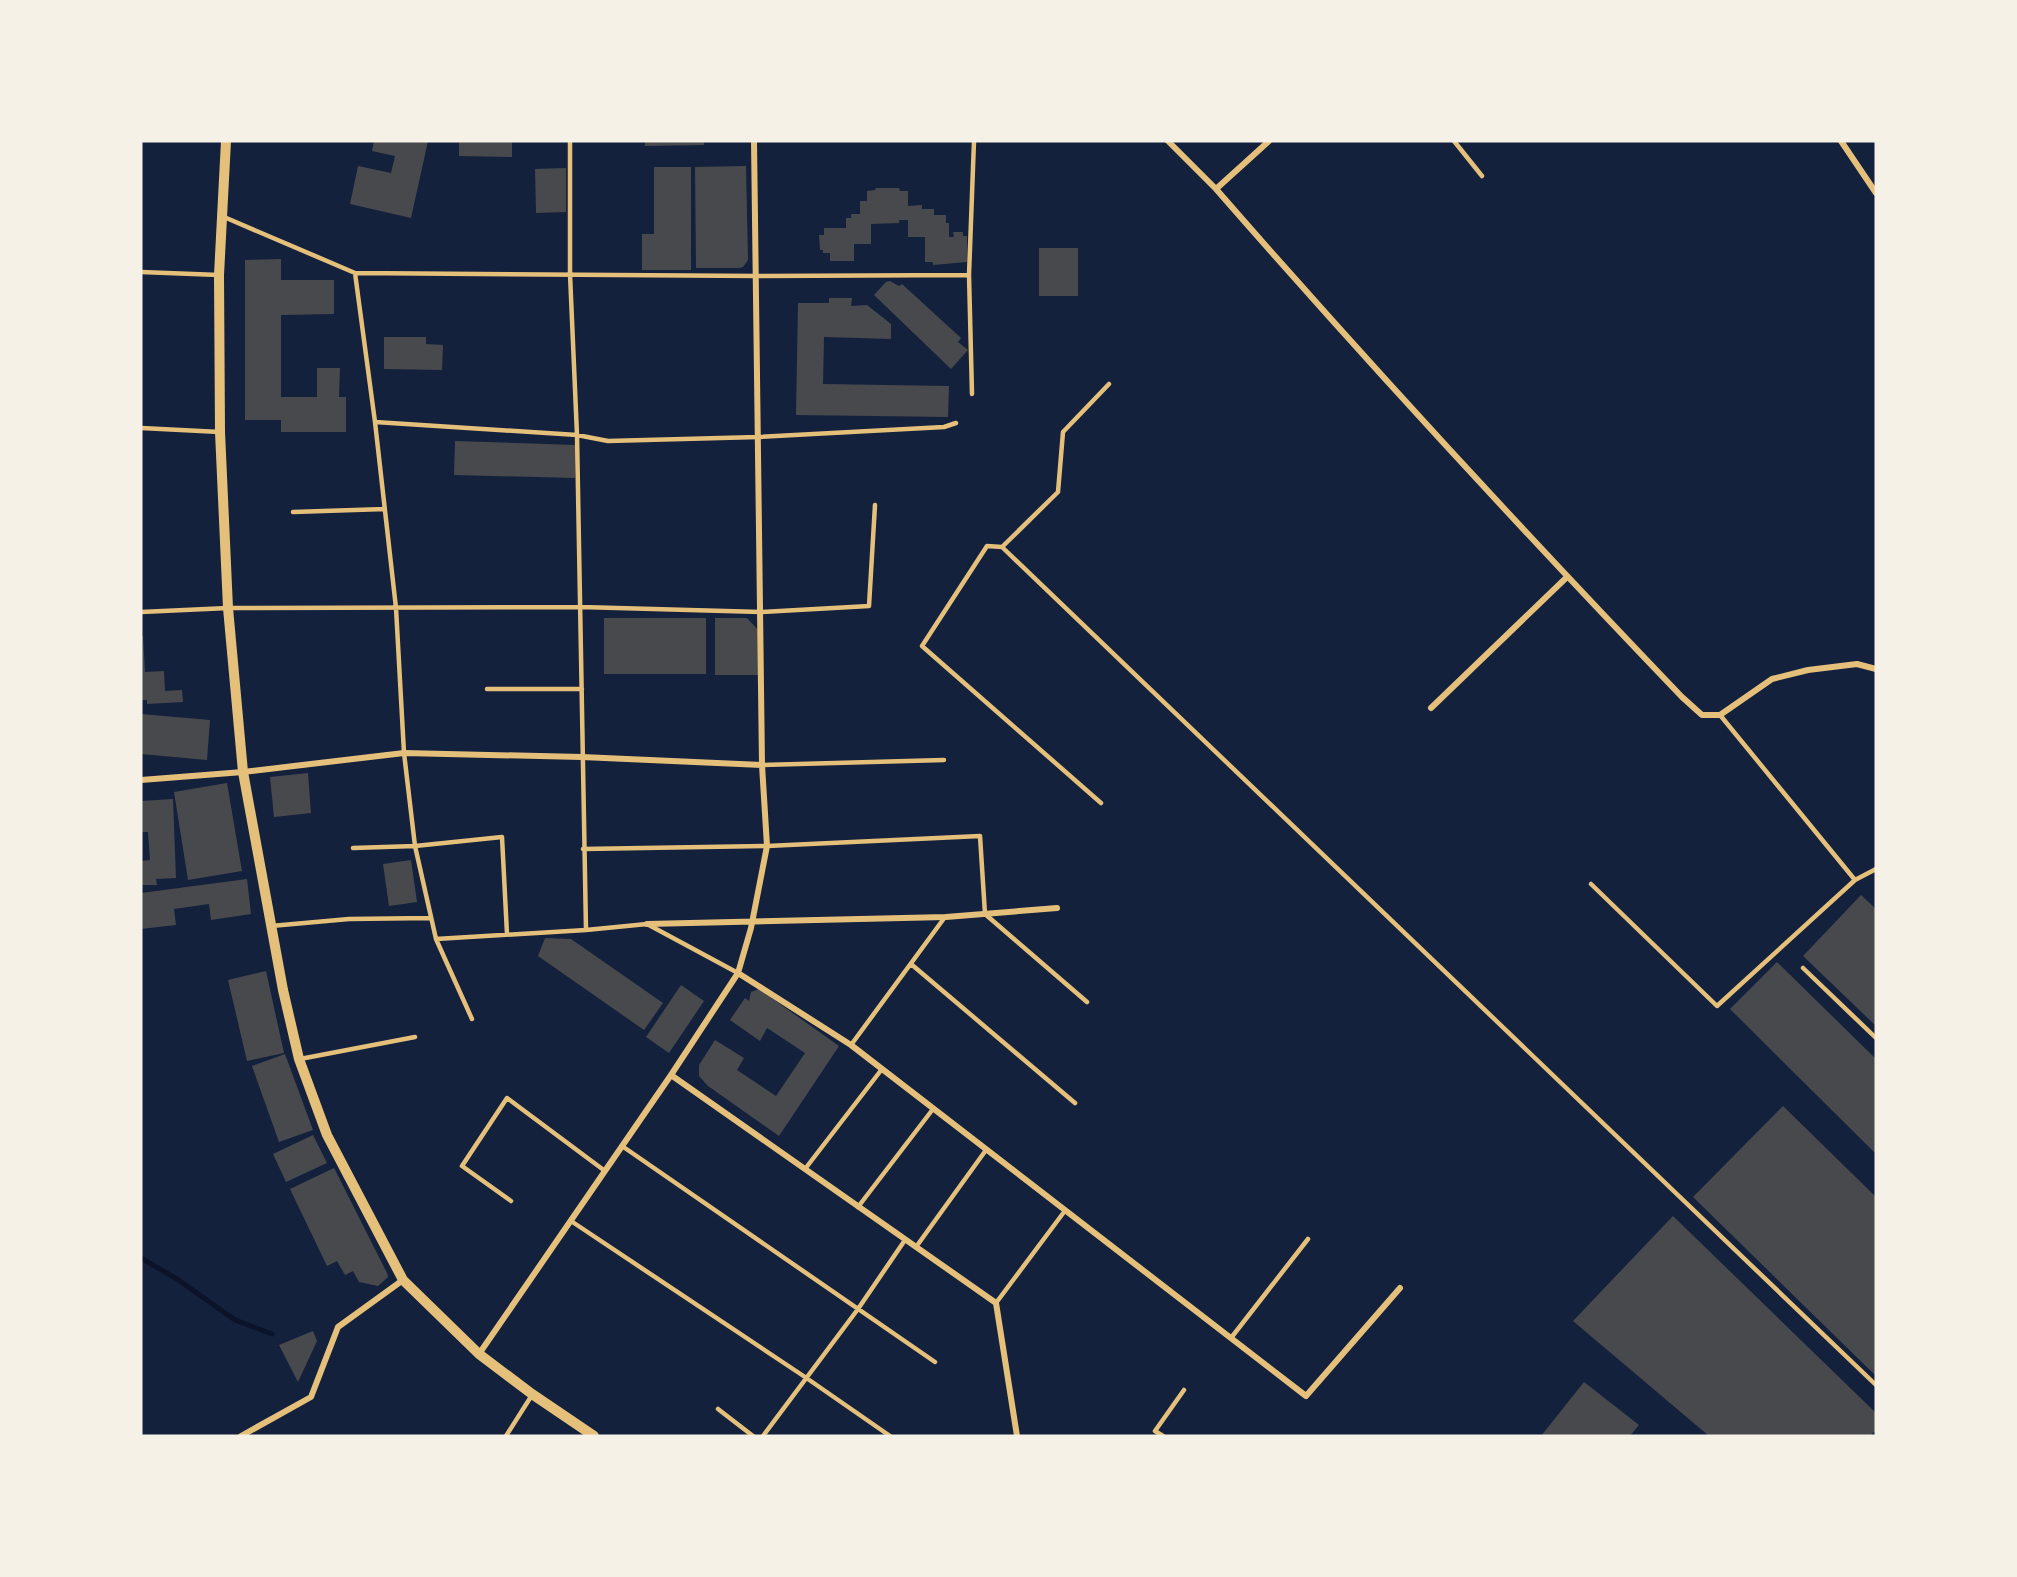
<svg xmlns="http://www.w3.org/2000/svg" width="2017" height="1577" font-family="Signika,sans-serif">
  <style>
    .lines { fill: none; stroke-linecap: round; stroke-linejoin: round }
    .stream { stroke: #0b132b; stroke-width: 5 }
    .building { fill: #48494c }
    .service { stroke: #e5c07b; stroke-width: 4.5 }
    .minor { stroke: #e5c07b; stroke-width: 6 }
    .tertiary { stroke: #e5c07b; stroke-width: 10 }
  </style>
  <rect width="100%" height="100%" fill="#14213d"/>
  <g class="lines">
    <path class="stream" d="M 141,1258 L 177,1279 L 235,1320 L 272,1334"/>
  </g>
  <path class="building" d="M 374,141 L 428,141 L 411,218 L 350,204 L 358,166 L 391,173 L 395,156 L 372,151 Z
    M 459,141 L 512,141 L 512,157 L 459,156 Z
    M 645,141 L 704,141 L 704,145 L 645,146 Z
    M 746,166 L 748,260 L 743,267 L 739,268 L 696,268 L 695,167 Z
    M 654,167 L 691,167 L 691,270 L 642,270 L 642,234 L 654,234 Z
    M 566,168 L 566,212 L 536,213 L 535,169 Z
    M 876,188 L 899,188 L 900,191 L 908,191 L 908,206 L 922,205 L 922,209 L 934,209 L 934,215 L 946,215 L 946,223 L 949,223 L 949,237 L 954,237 L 953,232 L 963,232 L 963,236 L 967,236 L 967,262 L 933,265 L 933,262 L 925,262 L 925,237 L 908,237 L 908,220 L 899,220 L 899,223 L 871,224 L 871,244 L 854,244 L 854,261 L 830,261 L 830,253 L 823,253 L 823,250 L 820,250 L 819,235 L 824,235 L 824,228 L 846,228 L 846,218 L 851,218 L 851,214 L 860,214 L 860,201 L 867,201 L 867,191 L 875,190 Z
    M 1039,248 L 1078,248 L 1078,296 L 1039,296 Z
    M 281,259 L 281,280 L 334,280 L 334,314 L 281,315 L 281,397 L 317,397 L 317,368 L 340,368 L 339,397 L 346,397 L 346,432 L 281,432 L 281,420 L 245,420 L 245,260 Z
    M 890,281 L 899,286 L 902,284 L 961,338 L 958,342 L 968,350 L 951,369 L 874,295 L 886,282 Z
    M 829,298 L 852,298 L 851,306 L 867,305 L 891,324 L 891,339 L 824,337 L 823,384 L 949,386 L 948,417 L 796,415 L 798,303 L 829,303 Z
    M 384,337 L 426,337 L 426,344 L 443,345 L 442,370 L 384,369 Z
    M 455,441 L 576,445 L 575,478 L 454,475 Z
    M 604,618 L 706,618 L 706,674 L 604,674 Z
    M 715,618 L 747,618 L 759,631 L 759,675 L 715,675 Z
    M 141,636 L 143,636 L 145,672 L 164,671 L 165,691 L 182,690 L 183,702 L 147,704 L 147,700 L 141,700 Z
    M 141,714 L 210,720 L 207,760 L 141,754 Z
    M 308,773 L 311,813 L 274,817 L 270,777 Z
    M 227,783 L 242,871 L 188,880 L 174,792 Z
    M 173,799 L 176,878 L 156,879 L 157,885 L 141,885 L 141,861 L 150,860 L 148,832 L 141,832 L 141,801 Z
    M 411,860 L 417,902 L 389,906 L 383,864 Z
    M 247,879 L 251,914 L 211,920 L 209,904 L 174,909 L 176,925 L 141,929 L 141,893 Z
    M 1861,895 L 1876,909 L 1876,1026 L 1803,956 Z
    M 545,938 L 571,939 L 663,1003 L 644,1030 L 538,956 Z
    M 1777,962 L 1876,1059 L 1876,1154 L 1730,1009 Z
    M 266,971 L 284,1053 L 247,1061 L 228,980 Z
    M 681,985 L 704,1001 L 669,1053 L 646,1037 Z
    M 759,989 L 839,1046 L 779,1136 L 708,1086 L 699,1076 L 699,1065 L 715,1040 L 744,1058 L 737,1070 L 776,1096 L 805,1053 L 767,1028 L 760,1041 L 730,1020 L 745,998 L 749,1001 L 751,992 Z
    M 285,1054 L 313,1130 L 279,1142 L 252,1066 Z
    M 1783,1106 L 1876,1197 L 1876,1376 L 1693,1197 Z
    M 313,1135 L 327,1163 L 286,1182 L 273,1154 Z
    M 334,1168 L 387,1273 L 388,1277 L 378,1286 L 359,1282 L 353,1271 L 345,1275 L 337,1261 L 327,1266 L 290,1189 Z
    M 1673,1216 L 1876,1413 L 1876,1430 L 1870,1436 L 1709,1436 L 1573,1321 Z
    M 313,1331 L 317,1341 L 298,1382 L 279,1345 Z
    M 1584,1382 L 1639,1425 L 1630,1436 L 1541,1436 Z"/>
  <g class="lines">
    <path class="service" d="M 570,141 L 570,274 L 577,435 L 586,930
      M 1454,141 L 1482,176
      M 224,217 L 355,273 L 757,276 L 969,275
      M 141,272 L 219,275
      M 355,273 L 375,422 L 396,608 L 404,753 L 415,846 L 436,939 L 472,1019
      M 972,394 L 969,275 L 974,141
      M 375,422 L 577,435 L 608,441 L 758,437 L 944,427 L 956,423
      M 141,428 L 220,432
      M 293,512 L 385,509
      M 1002,547 L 1876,1385
      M 141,612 L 228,608 L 581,607 L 761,612 L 869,606 L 875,505
      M 487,689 L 582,689
      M 1720,715 L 1855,880
      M 762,765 L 944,760
      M 1101,803 L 922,646 L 987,546 L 1002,547 L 1058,492 L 1063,432 L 1109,384
      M 353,848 L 415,846 L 502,837 L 507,934
      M 583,849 L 767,846 L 980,836 L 985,914 L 1087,1002
      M 1591,884 L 1717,1006 L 1855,880 L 1876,869
      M 271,926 L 349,919 L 431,918
      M 436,939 L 586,930 L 647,924 L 738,973
      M 911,964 L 1075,1103
      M 1803,968 L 1876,1038
      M 851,1045 L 945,917
      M 300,1059 L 415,1037
      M 622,1146 L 935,1362
      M 805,1169 L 882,1069
      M 511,1201 L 462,1166 L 507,1098 L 605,1171
      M 858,1207 L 933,1109
      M 571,1221 L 805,1377 L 890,1436
      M 916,1247 L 986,1150
      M 996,1303 L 1064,1212
      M 1231,1338 L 1308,1239
      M 718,1409 L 753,1436
      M 506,1436 L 532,1395
      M 763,1436 L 858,1309 L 905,1240
      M 1163,1436 L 1155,1431 L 1184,1390"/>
    <path class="minor" d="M 1168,141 L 1216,189
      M 1269,141 L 1216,189 C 1367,362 1523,531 1682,697 L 1702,715 L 1720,715 L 1772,679 L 1808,670 L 1857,664 L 1876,669
      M 1841,141 L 1876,193
      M 1431,708 L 1567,577
      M 141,780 L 243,772 L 404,753 L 582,757 L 762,765
      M 647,924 L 946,917 L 1057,908
      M 738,973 L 851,1045 L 1306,1396 L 1400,1288
      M 671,1075 L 996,1303 L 1017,1436
      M 479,1354 L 671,1075 L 738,973 L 751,928 L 767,846 L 762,765 L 754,141
      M 241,1436 L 311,1397 L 338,1327 L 403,1280"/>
    <path class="tertiary" d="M 226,141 L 219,275 L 220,432 L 228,608 L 243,772 L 283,990 L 299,1059 L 327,1135 L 403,1280 L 479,1354 L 532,1394 L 594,1436"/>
  </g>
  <rect width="2017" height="1577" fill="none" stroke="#f6f1e7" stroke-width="285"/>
</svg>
